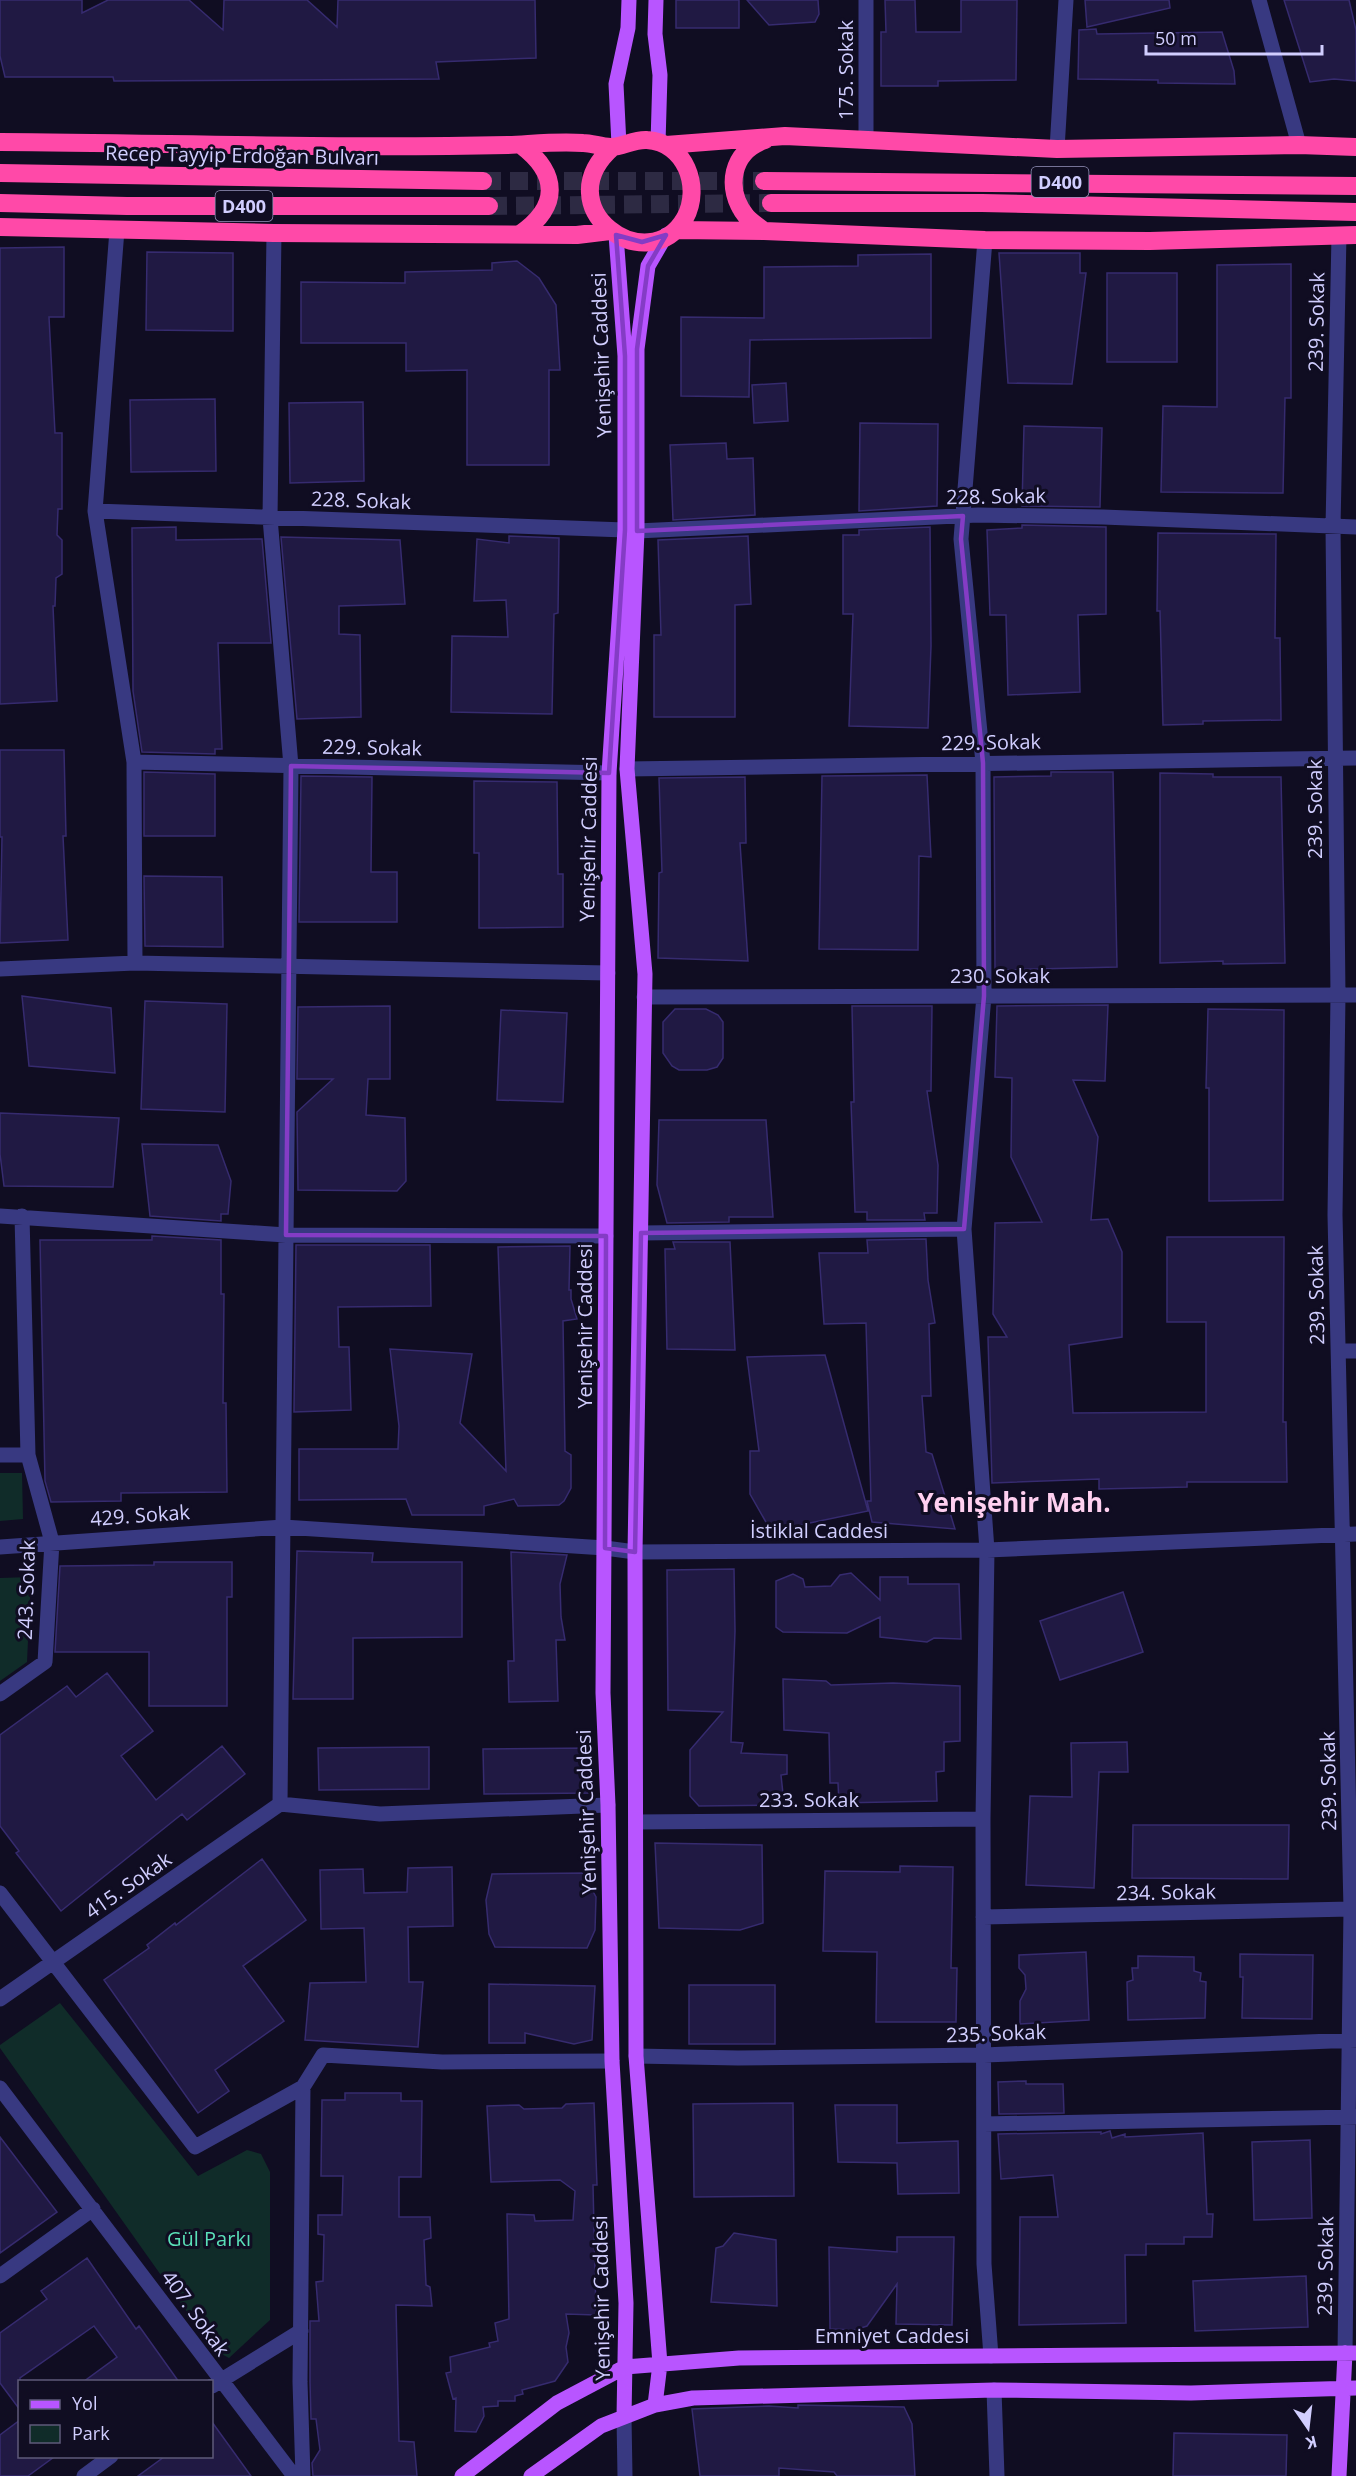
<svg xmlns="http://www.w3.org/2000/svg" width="1356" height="2476" font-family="'Open Sans',sans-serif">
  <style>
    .green { fill: #102c29 }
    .building { fill: #201943; stroke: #362b6f; stroke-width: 1.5 }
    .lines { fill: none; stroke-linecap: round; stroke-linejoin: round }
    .highway-tunnel { stroke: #2d2a43; stroke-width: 18; stroke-dasharray: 18 9; stroke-linecap: butt }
    .minor { stroke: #383981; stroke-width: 15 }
    .major { stroke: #b855ff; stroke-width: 15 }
    .highway { stroke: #ff49a8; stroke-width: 18 }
    .marked { fill: none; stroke: #843cc5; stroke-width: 4.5; stroke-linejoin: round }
    .labels { text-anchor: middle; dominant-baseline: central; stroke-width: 6; stroke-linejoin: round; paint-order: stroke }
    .shield { fill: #100d22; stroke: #9794bd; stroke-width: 1.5 }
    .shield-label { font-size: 18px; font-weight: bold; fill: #d1ceff }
    .street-label { font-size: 20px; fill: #d1ceff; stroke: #100d22 }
    .park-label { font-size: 20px; fill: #5adfb8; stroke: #100d22 }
    .district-label { font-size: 26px; font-weight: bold; fill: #ffd0f0; stroke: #100d22 }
  </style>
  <rect width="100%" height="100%" fill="#100d22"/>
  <path class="green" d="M 0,1473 L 22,1473 L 23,1519 L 0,1521 Z
    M 31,1577 L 27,1662 L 0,1681 L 0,1578 Z
    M 60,2003 L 198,2176 L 247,2150 L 261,2154 L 270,2172 L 270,2320 L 229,2358 L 214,2350 L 0,2048 L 0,2045 Z"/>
  <path class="building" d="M 0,0 L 82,0 L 82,13 L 108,0 L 189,0 L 223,30 L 224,0 L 307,0 L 337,27 L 338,0 L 535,0 L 536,58 L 436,62 L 439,79 L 114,81 L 113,77 L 5,77 L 0,56 Z
    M 676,0 L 739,0 L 739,28 L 676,28 Z
    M 747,0 L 818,0 L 819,14 L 815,22 L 769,25 Z
    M 885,0 L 915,0 L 916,32 L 961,32 L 961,0 L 1017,0 L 1016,80 L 938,81 L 938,86 L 881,86 L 881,32 L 886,32 Z
    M 1085,0 L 1169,0 L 1170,8 L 1087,27 Z
    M 1284,0 L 1349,0 L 1356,30 L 1356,81 L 1334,79 L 1310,82 Z
    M 1096,29 L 1097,34 L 1222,32 L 1234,71 L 1235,84 L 1158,83 L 1158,80 L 1078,79 L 1079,30 Z
    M 64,247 L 64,317 L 49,317 L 55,433 L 62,433 L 62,509 L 58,509 L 57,535 L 62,540 L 62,574 L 56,578 L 55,606 L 53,606 L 57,701 L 0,704 L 0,248 Z
    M 147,252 L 233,253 L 233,331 L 146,330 Z
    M 999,253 L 1080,253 L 1080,273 L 1086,273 L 1072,384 L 1008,383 Z
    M 931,254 L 931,338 L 750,340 L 749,397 L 681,396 L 681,317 L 764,318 L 764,267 L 858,266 L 858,255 Z
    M 517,261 L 539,278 L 556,305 L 560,370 L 549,370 L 549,465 L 467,465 L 467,370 L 406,371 L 406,343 L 301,343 L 301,282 L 405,283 L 405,272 L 492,270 L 492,263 Z
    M 1291,264 L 1291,398 L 1285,398 L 1283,493 L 1161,492 L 1163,406 L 1217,407 L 1217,265 Z
    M 1107,273 L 1177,273 L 1177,362 L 1107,362 Z
    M 786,383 L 788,421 L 754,423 L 752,385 Z
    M 215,399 L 216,471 L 131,472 L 130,400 Z
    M 363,402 L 364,481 L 290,483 L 289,403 Z
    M 860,423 L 938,424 L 937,506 L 859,511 Z
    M 1024,426 L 1102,428 L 1100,507 L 1022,506 Z
    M 726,443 L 727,459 L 753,458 L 755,515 L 673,520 L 670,445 Z
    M 1022,525 L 1106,527 L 1106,614 L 1078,615 L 1080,692 L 1008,695 L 1006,615 L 990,615 L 987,530 L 1022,528 Z
    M 176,527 L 176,540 L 262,539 L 271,643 L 218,643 L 222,749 L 215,749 L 215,754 L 142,752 L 133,691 L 132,528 Z
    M 930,527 L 931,646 L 928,728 L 849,726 L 853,614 L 843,614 L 843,535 L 859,535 L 859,530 Z
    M 1158,533 L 1276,534 L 1275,638 L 1280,638 L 1281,720 L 1203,721 L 1203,724 L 1163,725 L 1160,611 L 1157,611 Z
    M 509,536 L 559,538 L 558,613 L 554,614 L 552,714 L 451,712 L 452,636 L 508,637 L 506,600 L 474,601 L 477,539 L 509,543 Z
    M 748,536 L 751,604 L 735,605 L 735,717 L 654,717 L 654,635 L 661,635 L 658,540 Z
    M 281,537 L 400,540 L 405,604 L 339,606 L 339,634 L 360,635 L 361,717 L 297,719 Z
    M 0,750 L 64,750 L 66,836 L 63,836 L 68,940 L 0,943 L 2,837 L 0,837 Z
    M 144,772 L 215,774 L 215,836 L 144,836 Z
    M 1051,772 L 1113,772 L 1117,967 L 995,970 L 994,777 L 1051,776 Z
    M 1160,773 L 1213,774 L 1213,777 L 1281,777 L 1285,963 L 1223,964 L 1223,961 L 1160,963 Z
    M 927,775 L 931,857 L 919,856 L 918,950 L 819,949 L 822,776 Z
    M 301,776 L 372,777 L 371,872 L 397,872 L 397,922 L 299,922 Z
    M 745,777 L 746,843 L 740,843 L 748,961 L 658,958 L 659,873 L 662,872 L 659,778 Z
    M 474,781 L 557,782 L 558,874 L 563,874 L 563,927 L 479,928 L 479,853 L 474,853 Z
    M 144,876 L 222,877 L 223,947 L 145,946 Z
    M 22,996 L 111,1008 L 115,1073 L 29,1066 Z
    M 145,1001 L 227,1004 L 225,1112 L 141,1109 Z
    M 1108,1005 L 1105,1081 L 1073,1080 L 1098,1137 L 1091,1220 L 1108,1219 L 1122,1252 L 1122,1337 L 1069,1345 L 1073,1413 L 1206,1412 L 1206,1322 L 1167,1322 L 1167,1237 L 1284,1237 L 1283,1422 L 1286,1422 L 1287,1482 L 1187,1482 L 1187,1487 L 1099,1489 L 1099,1479 L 992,1483 L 988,1337 L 1007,1337 L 993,1314 L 995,1223 L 1042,1222 L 1011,1157 L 1012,1078 L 995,1077 L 997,1006 Z
    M 390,1006 L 390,1079 L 368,1079 L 366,1115 L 405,1118 L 406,1181 L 397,1191 L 298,1190 L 297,1112 L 333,1079 L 297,1079 L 298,1007 Z
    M 852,1006 L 932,1006 L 931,1091 L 927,1091 L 938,1165 L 937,1213 L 924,1213 L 925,1220 L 867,1220 L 867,1212 L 855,1212 L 851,1102 L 854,1102 Z
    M 675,1009 L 706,1009 L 718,1015 L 723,1022 L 723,1058 L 717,1067 L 707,1070 L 679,1070 L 672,1066 L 663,1053 L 663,1022 Z
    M 1208,1009 L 1284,1010 L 1283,1200 L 1209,1201 L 1209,1088 L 1206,1088 Z
    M 501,1010 L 567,1013 L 563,1102 L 497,1100 Z
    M 0,1113 L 119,1118 L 113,1187 L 4,1186 L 0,1154 Z
    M 659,1120 L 766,1120 L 773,1217 L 729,1217 L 729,1222 L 667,1223 L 657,1185 Z
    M 142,1144 L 218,1145 L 231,1181 L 228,1214 L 221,1214 L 221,1221 L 150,1216 Z
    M 152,1236 L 221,1240 L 221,1294 L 224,1294 L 223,1403 L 226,1403 L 227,1492 L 121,1493 L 121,1501 L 51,1502 L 45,1481 L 40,1240 L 152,1240 Z
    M 926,1239 L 928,1280 L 935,1323 L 929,1324 L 931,1396 L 922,1396 L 926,1452 L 932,1454 L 955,1529 L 872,1522 L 867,1501 L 871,1501 L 866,1323 L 824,1324 L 819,1253 L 868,1253 L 867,1240 Z
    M 673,1242 L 730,1242 L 735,1350 L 667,1349 L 665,1249 L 675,1249 Z
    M 296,1245 L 430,1245 L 431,1306 L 338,1307 L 339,1347 L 349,1347 L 351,1410 L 294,1412 Z
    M 570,1246 L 569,1290 L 571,1290 L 571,1299 L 577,1319 L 563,1321 L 565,1451 L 571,1455 L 571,1488 L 564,1501 L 559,1505 L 518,1506 L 514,1499 L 484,1506 L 484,1515 L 412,1515 L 406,1499 L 299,1500 L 299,1449 L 398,1449 L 399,1426 L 390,1349 L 472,1354 L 460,1423 L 506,1471 L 498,1247 Z
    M 825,1355 L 868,1511 L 771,1531 L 750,1494 L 750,1451 L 759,1451 L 747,1357 Z
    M 297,1551 L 373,1553 L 372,1562 L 462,1562 L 462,1637 L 353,1638 L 353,1699 L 293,1699 Z
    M 511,1552 L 567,1555 L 560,1584 L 561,1617 L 565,1640 L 556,1640 L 558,1701 L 509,1702 L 508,1661 L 514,1661 Z
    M 154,1562 L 232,1562 L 232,1597 L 227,1597 L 227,1706 L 149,1706 L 149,1652 L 55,1652 L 60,1566 L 154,1565 Z
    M 734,1569 L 735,1631 L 731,1742 L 743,1743 L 741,1753 L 787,1755 L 787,1774 L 781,1775 L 783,1794 L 775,1797 L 775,1805 L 699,1806 L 690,1796 L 690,1750 L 723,1712 L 668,1710 L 667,1570 Z
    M 851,1573 L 880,1600 L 880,1577 L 908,1577 L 908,1584 L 959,1584 L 961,1639 L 934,1638 L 927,1642 L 880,1637 L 880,1617 L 847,1633 L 783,1632 L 776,1627 L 776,1581 L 793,1574 L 803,1579 L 805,1587 L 831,1586 L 840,1575 Z
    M 1123,1592 L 1143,1652 L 1060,1680 L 1040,1621 Z
    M 107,1673 L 153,1731 L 121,1756 L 156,1800 L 222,1746 L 245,1774 L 187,1820 L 182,1814 L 61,1911 L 16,1853 L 19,1851 L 0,1826 L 0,1735 L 67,1686 L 76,1697 Z
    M 783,1679 L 826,1681 L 831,1685 L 893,1683 L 960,1686 L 960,1741 L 944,1742 L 944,1771 L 936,1772 L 937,1801 L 839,1803 L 838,1783 L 830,1783 L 829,1733 L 784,1730 Z
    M 1127,1742 L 1128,1772 L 1099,1772 L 1094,1888 L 1026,1885 L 1030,1796 L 1072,1797 L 1071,1743 Z
    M 429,1747 L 429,1789 L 319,1790 L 318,1748 Z
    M 592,1748 L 592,1793 L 484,1794 L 483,1749 Z
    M 1133,1825 L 1289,1825 L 1288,1879 L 1132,1878 Z
    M 655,1843 L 762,1845 L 763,1923 L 740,1930 L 659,1928 Z
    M 262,1859 L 306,1920 L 243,1966 L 284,2021 L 215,2070 L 229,2091 L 198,2113 L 104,1980 L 149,1948 L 147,1945 L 175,1923 L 176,1925 Z
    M 900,1866 L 953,1867 L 951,1968 L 957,1968 L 956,2022 L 876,2022 L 877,1952 L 823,1951 L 825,1871 L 900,1872 Z
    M 452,1867 L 453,1926 L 408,1927 L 409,1982 L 423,1982 L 418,2047 L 305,2040 L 310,1983 L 366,1982 L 364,1928 L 321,1929 L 320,1870 L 363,1869 L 364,1893 L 407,1892 L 408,1868 Z
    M 587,1873 L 590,1886 L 596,1897 L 595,1930 L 587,1948 L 495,1947 L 489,1934 L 486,1900 L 492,1874 Z
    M 1086,1952 L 1089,2020 L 1020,2024 L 1020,2001 L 1026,1989 L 1025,1975 L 1019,1968 L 1019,1955 Z
    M 1240,1954 L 1313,1955 L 1312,2019 L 1242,2018 L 1243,1977 L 1240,1977 Z
    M 1138,1956 L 1194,1957 L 1194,1971 L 1201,1973 L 1200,1981 L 1206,1982 L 1205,2018 L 1128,2020 L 1127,1982 L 1133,1980 L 1132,1968 L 1138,1968 Z
    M 489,1984 L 595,1986 L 592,2040 L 574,2044 L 525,2033 L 525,2043 L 489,2043 Z
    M 689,1985 L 775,1985 L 775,2044 L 689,2044 Z
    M 1026,2081 L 1026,2084 L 1063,2084 L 1064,2113 L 999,2114 L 998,2082 Z
    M 345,2093 L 401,2093 L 401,2101 L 422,2101 L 421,2177 L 399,2177 L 399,2217 L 430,2217 L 431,2238 L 424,2240 L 426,2285 L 430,2287 L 432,2306 L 396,2305 L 399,2441 L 414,2442 L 417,2476 L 313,2476 L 312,2463 L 320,2450 L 316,2419 L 311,2419 L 310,2382 L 310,2321 L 319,2321 L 316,2282 L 323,2281 L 324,2235 L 318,2234 L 318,2215 L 342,2215 L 343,2176 L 321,2176 L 322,2100 L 345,2100 Z
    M 594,2103 L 597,2185 L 593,2185 L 596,2315 L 566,2314 L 569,2333 L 566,2347 L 568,2362 L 555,2381 L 522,2390 L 523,2394 L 515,2396 L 515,2401 L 498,2401 L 498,2406 L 483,2407 L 484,2416 L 476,2432 L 455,2431 L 456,2398 L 453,2399 L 446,2373 L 451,2372 L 450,2357 L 490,2347 L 489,2343 L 498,2341 L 495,2323 L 509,2319 L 507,2214 L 534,2215 L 535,2221 L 573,2220 L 575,2191 L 560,2180 L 491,2182 L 487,2106 L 519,2105 L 524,2109 L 562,2108 L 566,2104 Z
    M 793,2103 L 794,2196 L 694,2197 L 693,2104 Z
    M 835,2105 L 897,2105 L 897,2143 L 958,2141 L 959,2193 L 898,2194 L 897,2163 L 838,2162 Z
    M 1110,2131 L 1112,2138 L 1125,2134 L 1125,2137 L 1203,2133 L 1207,2214 L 1213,2214 L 1212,2237 L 1184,2237 L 1184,2244 L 1146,2244 L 1146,2255 L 1125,2255 L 1126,2323 L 1019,2325 L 1020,2217 L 1058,2217 L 1053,2175 L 1001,2179 L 998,2134 L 1101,2132 L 1101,2134 Z
    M 0,2137 L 57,2212 L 0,2253 Z
    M 1310,2140 L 1312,2218 L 1254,2220 L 1252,2142 Z
    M 734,2233 L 776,2240 L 777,2306 L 711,2302 L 716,2248 L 723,2246 Z
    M 897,2237 L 954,2237 L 952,2325 L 896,2324 L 897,2284 L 867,2326 L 855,2330 L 830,2329 L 829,2247 L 897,2252 Z
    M 87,2258 L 136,2329 L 139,2326 L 179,2382 L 83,2382 L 117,2357 L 94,2326 L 20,2378 L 20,2410 L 0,2383 L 0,2333 L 47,2299 L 41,2291 Z
    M 1306,2276 L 1308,2327 L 1195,2331 L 1193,2281 Z
    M 798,2405 L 904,2407 L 912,2424 L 915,2476 L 837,2476 L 834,2472 L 779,2468 L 779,2476 L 700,2476 L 692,2409 L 769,2406 L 798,2408 Z
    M 20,2420 L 20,2457 L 54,2457 L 28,2476 L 0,2476 L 0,2435 Z
    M 212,2422 L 251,2476 L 138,2476 L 164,2457 L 212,2457 Z
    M 1174,2433 L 1287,2435 L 1286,2476 L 1173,2476 Z"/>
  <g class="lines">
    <path class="highway-tunnel" d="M 483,181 L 764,181
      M 489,206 L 771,203"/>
    <path class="minor" d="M 1259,0 L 1299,145
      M 866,140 L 866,0
      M 1057,149 L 1066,0
      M 117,230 L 95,511 L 134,762 L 135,963
      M 274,233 L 270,518 L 291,766 L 280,1804
      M 1339,235 L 1333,527 L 1338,995 L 1335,1215 L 1351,1909 L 1345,2353
      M 985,240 L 961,539 L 983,763 L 984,996 L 964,1229 L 987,1550 L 983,1819 L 984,2264 L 991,2356
      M 95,511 L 625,530
      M 637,531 L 978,515 L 1103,517 L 1356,527
      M 134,762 L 609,773
      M 627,769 L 1356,758
      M 0,969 L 135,963 L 608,973
      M 644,997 L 1356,995
      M 0,1216 L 286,1235 L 606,1236
      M 641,1233 L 964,1229
      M 1339,1351 L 1356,1351
      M 0,1455 L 28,1455
      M 0,1547 L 283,1527 L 605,1548 L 635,1552 L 987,1550 L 1356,1534
      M 0,1694 L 45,1662 L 52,1542 L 28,1455 L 22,1216
      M 280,1804 L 380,1814 L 608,1805
      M 636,1822 L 983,1819
      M 0,1893 L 195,2147 L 303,2087 L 300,2382 L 303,2476
      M 983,1917 L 1351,1909
      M 0,1999 L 280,1804
      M 636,2056 L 738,2058 L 984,2055 L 1356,2040
      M 303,2087 L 323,2055 L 442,2062 L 612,2061
      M 0,2088 L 294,2476
      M 984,2124 L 1356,2117
      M 0,2276 L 93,2209
      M 212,2386 L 301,2331
      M 994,2390 L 997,2476
      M 624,2417 L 625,2476
      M 84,2476 L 111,2456"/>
    <path class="major" d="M 656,0 L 655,34 L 660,75 L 658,143
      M 619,145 L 616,84 L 628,28 L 629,0
      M 616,235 L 625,356 L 625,530 L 609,773 L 603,1693 L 608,1805 L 612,2061 L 626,2303 L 624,2417
      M 655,2405 L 660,2364 L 636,2056 L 635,1552 L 645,974 L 627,769 L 637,531 L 637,349 L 648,266 L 666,235
      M 462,2476 L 557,2403 L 625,2367 L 739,2358 L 1356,2353
      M 531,2476 L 601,2426 L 655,2405 L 693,2398 L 994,2390 L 1191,2393 L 1356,2388
      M 1339,2476 L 1345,2353"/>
    <path class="highway" d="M 0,142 C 169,143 339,149 508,145 C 532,144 558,141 583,143 C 592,143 601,147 611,147 C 623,147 634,139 647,140 C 685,142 702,187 685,218 C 648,282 544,207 613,147
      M 666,145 L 785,136 L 1057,149 L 1299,145 L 1356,147
      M 0,173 L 483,181
      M 764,181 L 1356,186
      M 0,203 L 127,206 L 489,206
      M 771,203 L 982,203 L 1356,212
      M 0,227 L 274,233 L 577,235 L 610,231
      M 676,230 L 764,231 L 985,240 L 1150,241 L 1356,235
      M 764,231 C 758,226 751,222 746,216 C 724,188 732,151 765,140
      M 520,234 C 560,206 559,174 521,145"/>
  </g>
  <path class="marked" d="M 616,235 L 642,242 L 666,235 L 648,266 L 637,349 L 637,531 L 963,516 L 961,539 L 983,763 L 984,996 L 964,1229 L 641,1233 L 635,1552 L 605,1548 L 606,1236 L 286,1235 L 291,766 L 609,773 L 625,530 L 625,356 Z"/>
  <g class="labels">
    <g class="shield">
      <rect x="1031.5" y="167" width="57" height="30" rx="4.5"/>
      <rect x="215.5" y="191" width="57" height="30" rx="4.5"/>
    </g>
    <g class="shield-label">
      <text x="1060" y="182">D400</text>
      <text x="244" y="206">D400</text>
    </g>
    <g class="street-label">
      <text transform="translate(845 70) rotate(-90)">175. Sokak</text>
      <text transform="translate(242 155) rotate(1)">Recep Tayyip Erdoğan Bulvarı</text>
      <text transform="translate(1316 322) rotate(-89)">239. Sokak</text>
      <text transform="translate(601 355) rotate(-92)">Yenişehir Caddesi</text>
      <text transform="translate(996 496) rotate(-1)">228. Sokak</text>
      <text transform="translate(361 500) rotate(2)">228. Sokak</text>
      <text transform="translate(991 742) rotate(-1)">229. Sokak</text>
      <text transform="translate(372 747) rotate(1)">229. Sokak</text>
      <text transform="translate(1314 809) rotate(-90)">239. Sokak</text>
      <text transform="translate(588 839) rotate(-89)">Yenişehir Caddesi</text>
      <text x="1000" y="975">230. Sokak</text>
      <text transform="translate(1316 1295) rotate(-91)">239. Sokak</text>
      <text transform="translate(584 1326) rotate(-90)">Yenişehir Caddesi</text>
      <text transform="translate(140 1515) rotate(-4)">429. Sokak</text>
      <text x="819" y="1530">İstiklal Caddesi</text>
      <text transform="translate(26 1590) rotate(-88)">243. Sokak</text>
      <text transform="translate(1328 1781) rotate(-91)">239. Sokak</text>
      <text x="809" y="1799">233. Sokak</text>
      <text transform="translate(586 1812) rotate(-92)">Yenişehir Caddesi</text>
      <text transform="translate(128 1885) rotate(-35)">415. Sokak</text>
      <text transform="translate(1166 1892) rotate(-1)">234. Sokak</text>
      <text transform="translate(996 2033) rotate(-2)">235. Sokak</text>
      <text transform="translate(1325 2266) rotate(-89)">239. Sokak</text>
      <text transform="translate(601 2298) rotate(-91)">Yenişehir Caddesi</text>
      <text transform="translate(196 2313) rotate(54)">407. Sokak</text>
      <text x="892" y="2335">Emniyet Caddesi</text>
    </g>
    <g class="park-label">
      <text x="209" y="2238">Gül Parkı</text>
    </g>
    <g class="district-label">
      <text x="1014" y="1502">Yenişehir Mah.</text>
    </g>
  </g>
  <rect x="18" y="2380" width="195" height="78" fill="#100d22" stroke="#5d5a7a" stroke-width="1.5"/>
  <rect x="30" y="2400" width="30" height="9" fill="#b855ff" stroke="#5d5a7a" stroke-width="1.5"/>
  <text x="72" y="2410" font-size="18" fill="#d1ceff">Yol</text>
  <rect x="30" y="2425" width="30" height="18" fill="#102c29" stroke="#5d5a7a" stroke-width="1.5"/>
  <text x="72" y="2440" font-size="18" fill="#d1ceff">Park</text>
  <g transform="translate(1308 2428) rotate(166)" stroke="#100d22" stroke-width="4.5" paint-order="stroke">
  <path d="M0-4.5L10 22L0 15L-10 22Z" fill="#d1ceff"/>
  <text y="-9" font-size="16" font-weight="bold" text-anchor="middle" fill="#d1ceff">K</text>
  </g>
  <path d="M1146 45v9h176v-9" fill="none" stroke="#d1ceff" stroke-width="3"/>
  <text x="1155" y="45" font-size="18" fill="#d1ceff" stroke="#100d22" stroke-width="4.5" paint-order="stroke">50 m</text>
</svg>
